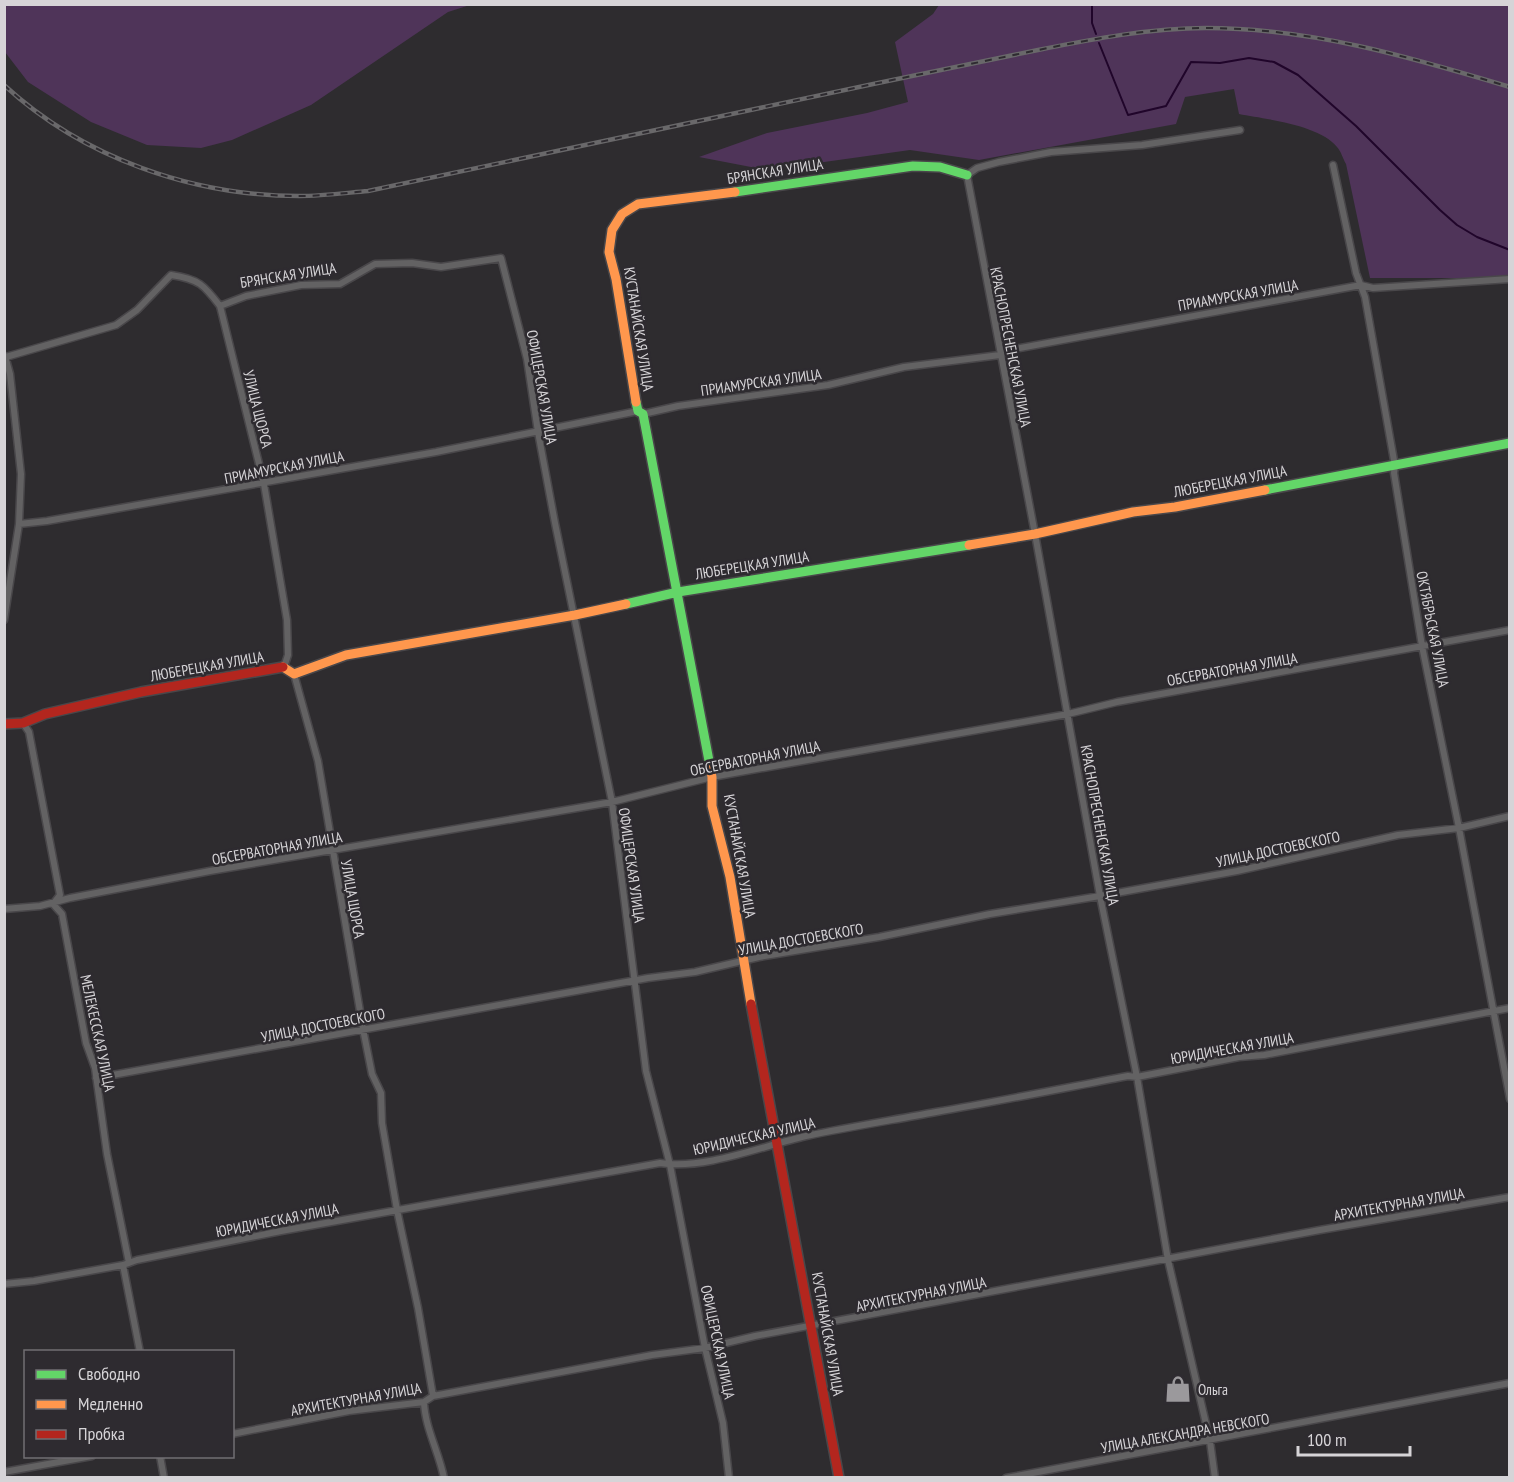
<svg xmlns="http://www.w3.org/2000/svg" width="1514" height="1482" font-family="'PT Sans Narrow',sans-serif">
  <style>
    .green { fill: #4f3459 }
    .lines { fill: none; stroke-linecap: round; stroke-linejoin: round }
    .stream { stroke: #20052a; stroke-width: 2 }
    .street-casing { stroke: #49474a; stroke-width: 9 }
    .fast-casing { stroke: #49474a; stroke-width: 12 }
    .slow-casing { stroke: #49474a; stroke-width: 12 }
    .jam-casing { stroke: #49474a; stroke-width: 12 }
    .street { stroke: #636263; stroke-width: 6 }
    .fast { stroke: #63d668; stroke-width: 9 }
    .slow { stroke: #ff974d; stroke-width: 9 }
    .jam { stroke: #b3261e; stroke-width: 9 }
    .rail-casing { stroke: #69686a; stroke-width: 4.5 }
    .rail { stroke: #2e2b30; stroke-width: 2; stroke-dasharray: 7; stroke-linecap: butt }
    .labels { text-anchor: middle; dominant-baseline: central; stroke-width: 5; stroke-linejoin: round; paint-order: stroke }
    .street-label { font-size: 15px; fill: #d6d4d7; stroke: #2e2b30 }
    .poi-label { font-size: 15px; fill: #d6d4d7; stroke: #2e2b30; text-anchor: start }
  </style>
  <rect width="100%" height="100%" fill="#2e2c2f"/>
  <path class="green" d="M 5,4 L 470,4 L 470,5 L 448,12 L 311,105 L 232,140 L 201,148 L 147,145 L 91,122 L 28,82 L 5,52 Z
    M 939,5 L 1509,5 L 1509,275 L 1485,278 L 1370,278 L 1346,164 C 1343,159 1341,151 1337,147 C 1320,125 1265,119 1239,114 L 1234,89 L 1185,97 L 1176,124 L 979,160 L 910,150 L 767,170 L 699,157 L 767,133 L 867,113 L 908,102 L 895,42 L 933,14 Z"/>
  <g class="lines">
    <path class="stream" d="M 1092,4 L 1092,23 L 1096,34
      M 1099,43 L 1128,115 L 1166,106 L 1191,62 L 1220,63 L 1249,58 L 1274,62 L 1298,75 L 1356,126 L 1440,210 L 1457,225 L 1477,237 L 1510,250"/>
    <defs>
      <path id="street" d="M 1333,165 L 1356,273 L 1365,297 L 1395,466 L 1394,473 L 1422,646 L 1459,828 L 1510,1099
        M 220,306 L 246,296 L 301,285 L 340,284 L 375,264 L 412,263 L 441,267 L 501,258 L 527,359 L 538,432 L 555,523 L 612,802 L 646,1071 L 670,1165 L 705,1348 L 723,1423 L 729,1478
        M 6,357 L 116,325 L 137,310 L 171,275 C 199,279 204,285 220,306 L 264,484 L 287,620 L 288,655 L 284,667 L 294,674 L 318,761 L 363,1029 L 372,1074 L 381,1093 L 382,1123 L 397,1210 L 418,1308 L 433,1396
        M 19,524 L 47,521 L 436,452 L 638,411 L 643,414 L 678,406 L 828,385 L 904,367 L 1000,355 L 1009,350 L 1361,285 L 1373,288 L 1510,279
        M 4,620 L 19,524 L 21,474 L 10,374 L 5,356
        M 23,723 L 29,732 L 60,895 L 53,904 L 62,914 L 86,1043 L 95,1068 L 107,1154 L 129,1263 L 123,1265 L 140,1352
        M 4,909 L 40,906 L 70,898 L 210,871 L 612,802 L 712,777 L 1068,714 L 1117,702 L 1510,630
        M 96,1078 L 648,978 L 695,972 L 759,957 L 879,937 L 990,914 L 1100,896 L 1237,871 L 1398,835 L 1459,828 L 1510,816
        M 4,1284 L 34,1281 L 123,1265 L 137,1260 L 281,1231 L 660,1163 C 705,1170 762,1146 806,1136 C 849,1127 893,1120 936,1112 C 1000,1101 1064,1088 1128,1076 L 1137,1077 L 1239,1057 L 1264,1055 L 1510,1008
        M 424,1402 C 425,1428 439,1452 444,1478
        M 232,1434 L 349,1411 L 424,1402 L 433,1396 L 652,1355 L 705,1348 L 755,1336 L 1320,1230 L 1510,1197
        M 160,1456 L 164,1478
        M 4,1472 L 92,1456
        M 1006,1478 L 1510,1383
        M 1215,1478 L 1210,1441 L 1168,1260 L 1137,1077 L 1100,896 L 1035,534 L 967,175 L 977,168 L 999,162 L 1051,152 L 1142,145 L 1240,130"/>
      <path id="fast" d="M 735,192 L 913,166 L 940,167 L 967,175
        M 636,402 L 638,411 L 643,414 L 710,766
        M 1265,490 L 1510,443
        M 626,604 L 678,592 L 969,545"/>
      <path id="slow" d="M 636,402 L 616,279 L 609,252 L 612,230 L 622,214 L 638,204 L 735,192
        M 969,545 L 1035,534 L 1133,512 L 1175,507 L 1265,490
        M 283,667 L 294,674 L 346,655 L 575,615 L 626,604
        M 710,766 L 712,777 L 712,806 L 730,877 L 751,1004"/>
      <path id="jam" d="M 4,724 L 23,723 L 45,714 L 141,692 L 283,667
        M 751,1004 L 839,1478"/>
    </defs>
    <use href="#street" class="street-casing"/>
    <use href="#fast" class="fast-casing"/>
    <use href="#slow" class="slow-casing"/>
    <use href="#jam" class="jam-casing"/>
    <use href="#street" class="street"/>
    <use href="#fast" class="fast"/>
    <use href="#slow" class="slow"/>
    <use href="#jam" class="jam"/>
    <defs>
      <path id="rail" d="M 4,85 C 83,158 193,196 299,196 C 322,196 345,193 368,191 C 538,155 708,119 878,83 C 931,72 985,61 1038,50 C 1093,39 1150,28 1206,28 C 1311,28 1410,57 1510,87"/>
    </defs>
    <use href="#rail" class="rail-casing"/>
    <use href="#rail" class="rail"/>
  </g>
  <defs>
    <symbol id="shop-bare" viewBox="-9 -9 18 18"><path d="M-5-2.5h2.3a2.7 3.5 0 0 1 5.4 0H5L5.5 6h-11ZM-1.5-2.5h3a1.5 2.3 0 0 0-3 0Z" fill="#9b999c" stroke="#2e2b30" stroke-width="2.5" paint-order="stroke"/></symbol>
  </defs>
  <g fill-rule="evenodd">
    <use href="#shop-bare" x="1159" y="1370" width="38" height="38"/>
  </g>
  <g class="labels">
    <g class="street-label">
      <text transform="translate(775 171) rotate(-9)">БРЯНСКАЯ УЛИЦА</text>
      <text transform="translate(288 275) rotate(-9)">БРЯНСКАЯ УЛИЦА</text>
      <text transform="translate(1238 295) rotate(-10)">ПРИАМУРСКАЯ УЛИЦА</text>
      <text transform="translate(639 329) rotate(81)">КУСТАНАЙСКАЯ УЛИЦА</text>
      <text transform="translate(1011 347) rotate(79)">КРАСНОПРЕСНЕНСКАЯ УЛИЦА</text>
      <text transform="translate(761 382) rotate(-8)">ПРИАМУРСКАЯ УЛИЦА</text>
      <text transform="translate(542 387) rotate(80)">ОФИЦЕРСКАЯ УЛИЦА</text>
      <text transform="translate(258 409) rotate(76)">УЛИЦА ЩОРСА</text>
      <text transform="translate(284 467) rotate(-11)">ПРИАМУРСКАЯ УЛИЦА</text>
      <text transform="translate(1230 481) rotate(-11)">ЛЮБЕРЕЦКАЯ УЛИЦА</text>
      <text transform="translate(752 565) rotate(-9)">ЛЮБЕРЕЦКАЯ УЛИЦА</text>
      <text transform="translate(1433 629) rotate(79)">ОКТЯБРЬСКАЯ УЛИЦА</text>
      <text transform="translate(207 666) rotate(-10)">ЛЮБЕРЕЦКАЯ УЛИЦА</text>
      <text transform="translate(1232 669) rotate(-10)">ОБСЕРВАТОРНАЯ УЛИЦА</text>
      <text transform="translate(755 758) rotate(-11)">ОБСЕРВАТОРНАЯ УЛИЦА</text>
      <text transform="translate(1100 825) rotate(80)">КРАСНОПРЕСНЕНСКАЯ УЛИЦА</text>
      <text transform="translate(277 848) rotate(-10)">ОБСЕРВАТОРНАЯ УЛИЦА</text>
      <text transform="translate(1278 849) rotate(-12)">УЛИЦА ДОСТОЕВСКОГО</text>
      <text transform="translate(740 856) rotate(80)">КУСТАНАЙСКАЯ УЛИЦА</text>
      <text transform="translate(632 865) rotate(82)">ОФИЦЕРСКАЯ УЛИЦА</text>
      <text transform="translate(353 899) rotate(80)">УЛИЦА ЩОРСА</text>
      <text transform="translate(801 939) rotate(-10)">УЛИЦА ДОСТОЕВСКОГО</text>
      <text transform="translate(323 1025) rotate(-11)">УЛИЦА ДОСТОЕВСКОГО</text>
      <text transform="translate(98 1033) rotate(78)">МЕЛЕКЕССКАЯ УЛИЦА</text>
      <text transform="translate(1232 1048) rotate(-10)">ЮРИДИЧЕСКАЯ УЛИЦА</text>
      <text transform="translate(754 1136) rotate(-13)">ЮРИДИЧЕСКАЯ УЛИЦА</text>
      <text transform="translate(1399 1204) rotate(-10)">АРХИТЕКТУРНАЯ УЛИЦА</text>
      <text transform="translate(277 1220) rotate(-11)">ЮРИДИЧЕСКАЯ УЛИЦА</text>
      <text transform="translate(921 1294) rotate(-11)">АРХИТЕКТУРНАЯ УЛИЦА</text>
      <text transform="translate(828 1334) rotate(80)">КУСТАНАЙСКАЯ УЛИЦА</text>
      <text transform="translate(718 1342) rotate(78)">ОФИЦЕРСКАЯ УЛИЦА</text>
      <text transform="translate(356 1399) rotate(-10)">АРХИТЕКТУРНАЯ УЛИЦА</text>
      <text transform="translate(1185 1433) rotate(-10)">УЛИЦА АЛЕКСАНДРА НЕВСКОГО</text>
    </g>
    <g class="poi-label">
      <text x="1198" y="1389">Ольга</text>
    </g>
  </g>
  <rect width="1514" height="1482" fill="none" stroke="#d6d4d7" stroke-width="12"/>
  <rect x="24" y="1350" width="210" height="108" fill="#2e2b30" stroke="#716f73" stroke-width="1.5"/>
  <rect x="36" y="1370" width="30" height="9" fill="#63d668" stroke="#716f73" stroke-width="1.5"/>
  <text x="78" y="1380" font-size="18" fill="#d6d4d7">Свободно</text>
  <rect x="36" y="1400" width="30" height="9" fill="#ff974d" stroke="#716f73" stroke-width="1.5"/>
  <text x="78" y="1410" font-size="18" fill="#d6d4d7">Медленно</text>
  <rect x="36" y="1430" width="30" height="9" fill="#b3261e" stroke="#716f73" stroke-width="1.5"/>
  <text x="78" y="1440" font-size="18" fill="#d6d4d7">Пробка</text>
  <path d="M1298 1446v9h112v-9" fill="none" stroke="#d6d4d7" stroke-width="3"/>
  <text x="1307" y="1446" font-size="18" fill="#d6d4d7" stroke="#2e2b30" stroke-width="4.5" paint-order="stroke">100 m</text>
</svg>
